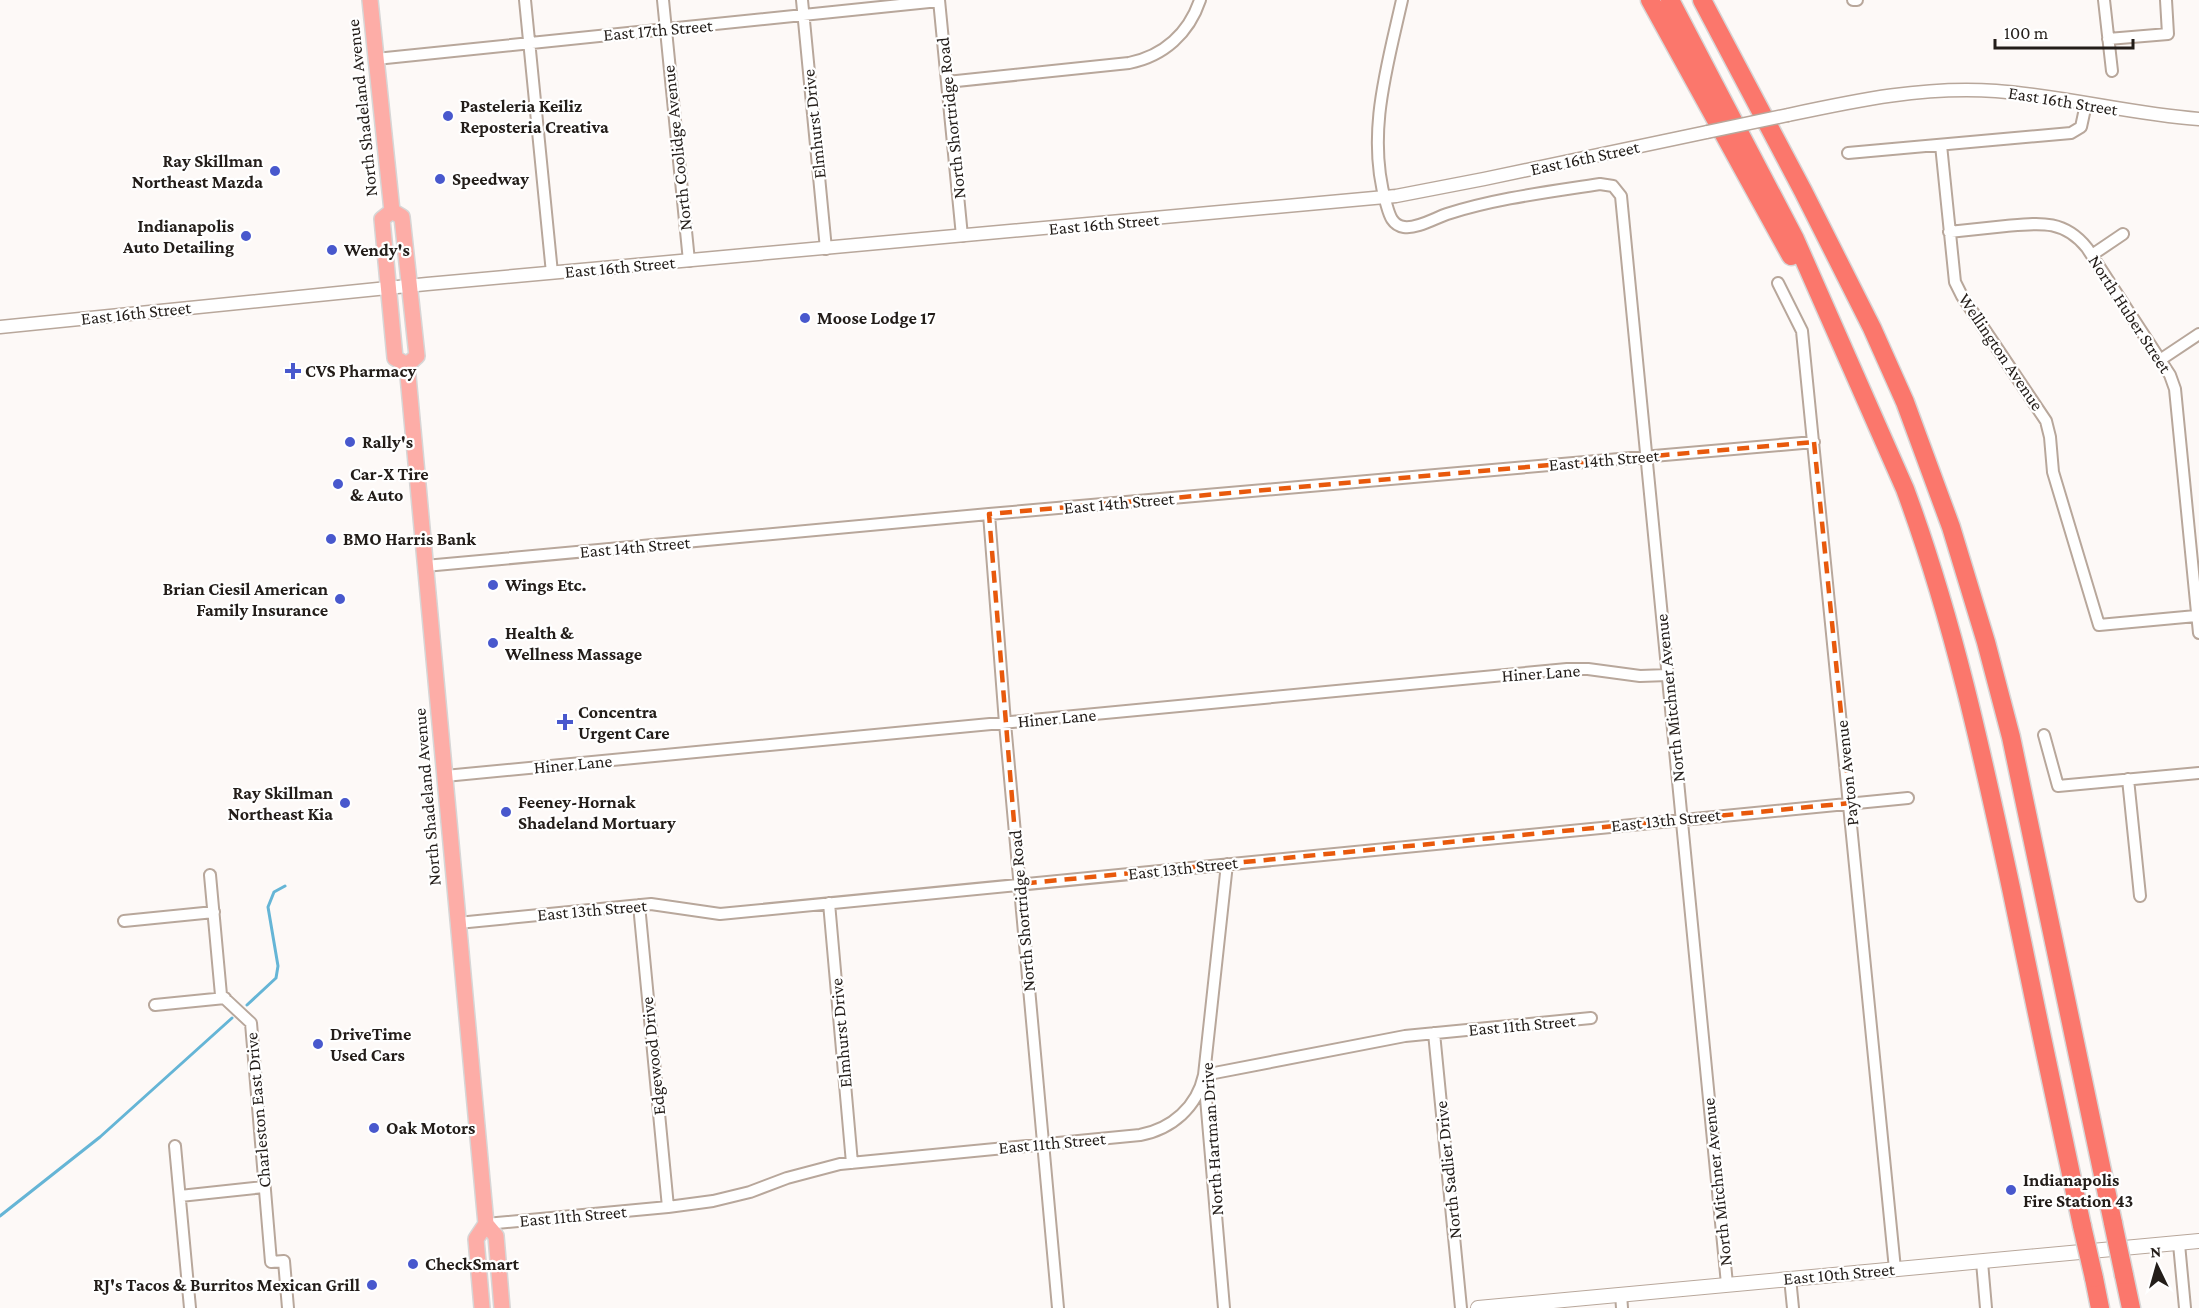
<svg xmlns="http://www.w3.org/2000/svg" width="2199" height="1308" font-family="'Crimson Pro',serif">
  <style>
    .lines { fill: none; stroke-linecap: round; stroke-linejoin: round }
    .stream { stroke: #65b5d6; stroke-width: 3 }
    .minor-casing { stroke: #b8a79b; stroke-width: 14 }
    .tertiary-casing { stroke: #b8a79b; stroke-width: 15 }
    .secondary-casing { stroke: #b8a79b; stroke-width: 16 }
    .primary-casing { stroke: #d7d6d6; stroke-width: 18 }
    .motorway-casing { stroke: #d7d6d6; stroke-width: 21 }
    .minor { stroke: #fff; stroke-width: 10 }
    .tertiary { stroke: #fff; stroke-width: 12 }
    .secondary { stroke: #fff; stroke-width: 14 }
    .primary { stroke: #fdada7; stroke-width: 15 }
    .motorway { stroke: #fb776c; stroke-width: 18 }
    .tertiary-bridge-casing { stroke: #b8a79b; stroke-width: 15; stroke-linecap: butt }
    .motorway-bridge-casing { stroke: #d7d6d6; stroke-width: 21; stroke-linecap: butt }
    .tertiary-bridge { stroke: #fff; stroke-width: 12 }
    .motorway-bridge { stroke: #fb776c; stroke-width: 18 }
    .marked { fill: none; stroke: #e8590c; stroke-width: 4.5; stroke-dasharray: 12 8; stroke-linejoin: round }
    .poi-dot { fill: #4858cd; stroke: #fff; stroke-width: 2 }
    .labels { text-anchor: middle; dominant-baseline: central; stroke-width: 4.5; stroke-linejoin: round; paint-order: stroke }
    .street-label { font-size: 18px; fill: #231d19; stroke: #fff }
    .poi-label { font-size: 18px; font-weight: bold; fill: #231d19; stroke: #fff; text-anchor: start }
  </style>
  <rect width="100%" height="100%" fill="#fdf9f7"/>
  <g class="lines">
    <path class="stream" d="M 247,1005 L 276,978 L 278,966 L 268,907 L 274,892 L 285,886
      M 0,1216 L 100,1137 L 232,1018"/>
    <defs>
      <path id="minor" d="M 525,0 L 552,273
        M 663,0 L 689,261
        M 802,0 L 826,249
        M 939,0 L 962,236
        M 1402,0 C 1387,67 1366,135 1386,203 C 1389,213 1391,225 1404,227 C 1417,229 1435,218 1447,214 C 1497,198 1549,192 1600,184 L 1613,186 L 1621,196 L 1727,1284
        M 1853,0 L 1857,0
        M 2104,0 L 2112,71
        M 2108,39 L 2168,34 L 2166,0
        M 376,59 L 939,1
        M 947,82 L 1129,63 C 1164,56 1189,33 1200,0
        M 1941,145 L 1955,282 L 1962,296 L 2046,421 L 2050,437 L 2053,472 L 2099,625 L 2196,616
        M 1848,153 L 2071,133 L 2081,127 L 2086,104
        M 1949,232 C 1968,230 1987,228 2006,226 C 2039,223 2064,219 2087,248 L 2170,375 L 2175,389 L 2199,633
        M 2092,255 L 2123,234
        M 1778,283 L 1802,331 L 1895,1269
        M 2160,360 L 2199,334
        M 989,514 L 1005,723 L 1058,1308
        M 425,566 L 989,514 L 1814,442
        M 2044,735 L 2058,786 L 2199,773
        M 445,776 L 1567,669 L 1588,669 L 1640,676 L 1668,675
        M 2128,779 L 2140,896
        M 210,875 L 221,995 L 251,1023 L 271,1262 L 284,1261 L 288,1308
        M 829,903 L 852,1163
        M 639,905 L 668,1207
        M 124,921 L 214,912
        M 458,923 L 651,904 L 720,914 L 1908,798
        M 155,1005 L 225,998
        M 1434,1033 L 1461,1308
        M 175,1146 L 190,1308
        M 180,1196 L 264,1187
        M 486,1224 L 668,1207 L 713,1201 L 750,1192 L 787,1178 L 840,1164 L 1140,1135 C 1172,1129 1197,1107 1204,1075 L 1405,1036 L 1591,1018
        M 2179,1244 L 2185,1308
        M 1982,1262 L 1986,1308
        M 1790,1278 L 1793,1308
        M 1621,1294 L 1622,1308
        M 1224,1308 L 1204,1075 L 1227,864"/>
      <path id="tertiary" d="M 1788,115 C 1858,100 1924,86 1996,91 C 2064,96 2131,114 2199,119
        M 0,327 L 427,284 L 1396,196 L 1484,179 L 1707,132"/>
      <path id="secondary" d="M 1478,1308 L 2199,1241"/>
      <path id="primary" d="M 370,0 L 392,211
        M 392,211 L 382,219 L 395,358 L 407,365
        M 392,211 L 402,217 L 417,356 L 407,365
        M 407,365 L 486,1224 L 496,1236 L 502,1308
        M 482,1308 L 476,1239 L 486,1224"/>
      <path id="motorway" d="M 1650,0 L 1791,256
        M 1670,0 L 1795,239 L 1905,489 C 1953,619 1982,753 2011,888 C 2034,1001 2058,1113 2082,1226
        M 1702,0 L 1803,191 L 1872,328 L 1905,402 L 1951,527 L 1986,642 L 2011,737 L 2113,1223
        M 2124,1275 L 2131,1308
        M 2094,1278 L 2100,1308"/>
    </defs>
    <use href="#minor" class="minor-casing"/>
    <use href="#tertiary" class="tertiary-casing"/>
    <use href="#secondary" class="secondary-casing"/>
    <use href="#primary" class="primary-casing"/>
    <use href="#motorway" class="motorway-casing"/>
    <use href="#minor" class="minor"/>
    <use href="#tertiary" class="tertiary"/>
    <use href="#secondary" class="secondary"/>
    <use href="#primary" class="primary"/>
    <use href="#motorway" class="motorway"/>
    <defs>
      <path id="tertiary-bridge" d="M 1707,132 L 1788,115"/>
      <path id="motorway-bridge" d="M 2113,1223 L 2124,1275
        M 2082,1226 L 2094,1278"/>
    </defs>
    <use href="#tertiary-bridge" class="tertiary-bridge-casing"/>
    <use href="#motorway-bridge" class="motorway-bridge-casing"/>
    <use href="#tertiary-bridge" class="tertiary-bridge"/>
    <use href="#motorway-bridge" class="motorway-bridge"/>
  </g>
  <path class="marked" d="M 1814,442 L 1850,803 L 1019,884 L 989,514 Z"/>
  <g class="poi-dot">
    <circle cx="448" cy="116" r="6"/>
    <circle cx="275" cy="171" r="6"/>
    <circle cx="440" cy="179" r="6"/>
    <circle cx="246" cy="236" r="6"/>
    <circle cx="332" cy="250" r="6"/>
    <circle cx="805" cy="318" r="6"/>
    <path d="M290 362h6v6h6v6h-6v6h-6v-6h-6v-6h6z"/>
    <circle cx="350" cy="442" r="6"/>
    <circle cx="338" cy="484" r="6"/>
    <circle cx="331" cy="539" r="6"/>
    <circle cx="493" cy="585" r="6"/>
    <circle cx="340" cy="599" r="6"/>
    <circle cx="493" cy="643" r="6"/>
    <path d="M562 713h6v6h6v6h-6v6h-6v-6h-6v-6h6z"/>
    <circle cx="345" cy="803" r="6"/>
    <circle cx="506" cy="812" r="6"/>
    <circle cx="318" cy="1044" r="6"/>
    <circle cx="374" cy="1128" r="6"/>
    <circle cx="2011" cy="1190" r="6"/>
    <circle cx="413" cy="1264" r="6"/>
    <circle cx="372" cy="1285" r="6"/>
  </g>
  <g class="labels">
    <g class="street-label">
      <text transform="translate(658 30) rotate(-5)">East 17th Street</text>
      <text transform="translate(2063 101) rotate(9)">East 16th Street</text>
      <text transform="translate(362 108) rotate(-96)">North Shadeland Avenue</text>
      <text transform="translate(951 118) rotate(-96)">North Shortridge Road</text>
      <text transform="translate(814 124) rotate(-96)">Elmhurst Drive</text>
      <text transform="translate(677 148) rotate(-96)">North Coolidge Avenue</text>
      <text transform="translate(1585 158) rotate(-12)">East 16th Street</text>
      <text transform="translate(1104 224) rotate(-5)">East 16th Street</text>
      <text transform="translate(620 267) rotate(-5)">East 16th Street</text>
      <text transform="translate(136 313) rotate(-6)">East 16th Street</text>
      <text transform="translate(2130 314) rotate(57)">North Huber Street</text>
      <text transform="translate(2001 352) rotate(56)">Wellington Avenue</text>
      <text transform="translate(1604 460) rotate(-5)">East 14th Street</text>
      <text transform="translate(1119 503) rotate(-5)">East 14th Street</text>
      <text transform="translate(635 547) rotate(-5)">East 14th Street</text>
      <text transform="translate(1541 673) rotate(-4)">Hiner Lane</text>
      <text transform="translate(1670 698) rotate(-96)">North Mitchner Avenue</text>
      <text transform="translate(1057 718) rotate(-5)">Hiner Lane</text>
      <text transform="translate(573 764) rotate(-5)">Hiner Lane</text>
      <text transform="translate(1847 773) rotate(-96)">Payton Avenue</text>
      <text transform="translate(427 797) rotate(-95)">North Shadeland Avenue</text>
      <text transform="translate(1666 820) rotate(-6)">East 13th Street</text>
      <text transform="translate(1183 868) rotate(-6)">East 13th Street</text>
      <text transform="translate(592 910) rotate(-5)">East 13th Street</text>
      <text transform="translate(1022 911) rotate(-95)">North Shortridge Road</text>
      <text transform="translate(1522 1025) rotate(-5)">East 11th Street</text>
      <text transform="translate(841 1033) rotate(-95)">Elmhurst Drive</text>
      <text transform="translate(653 1056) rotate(-96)">Edgewood Drive</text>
      <text transform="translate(258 1110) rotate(-95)">Charleston East Drive</text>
      <text transform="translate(1212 1139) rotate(-94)">North Hartman Drive</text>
      <text transform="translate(1052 1143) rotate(-5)">East 11th Street</text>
      <text transform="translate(1448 1170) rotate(-96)">North Sadlier Drive</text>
      <text transform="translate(1717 1182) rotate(-96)">North Mitchner Avenue</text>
      <text transform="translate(573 1216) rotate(-5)">East 11th Street</text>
      <text transform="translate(1839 1274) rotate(-5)">East 10th Street</text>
    </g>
    <g class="poi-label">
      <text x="460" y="106">Pasteleria Keiliz<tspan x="460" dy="21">Reposteria Creativa</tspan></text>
      <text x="263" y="161" text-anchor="end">Ray Skillman<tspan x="263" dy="21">Northeast Mazda</tspan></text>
      <text x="452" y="179">Speedway</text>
      <text x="234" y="226" text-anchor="end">Indianapolis<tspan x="234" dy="21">Auto Detailing</tspan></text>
      <text x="344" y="250">Wendy's</text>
      <text x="817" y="318">Moose Lodge 17</text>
      <text x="305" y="371">CVS Pharmacy</text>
      <text x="362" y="442">Rally's</text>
      <text x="350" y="474">Car-X Tire<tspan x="350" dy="21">&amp; Auto</tspan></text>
      <text x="343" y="539">BMO Harris Bank</text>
      <text x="505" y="585">Wings Etc.</text>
      <text x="328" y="589" text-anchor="end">Brian Ciesil American<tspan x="328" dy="21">Family Insurance</tspan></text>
      <text x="505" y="633">Health &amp;<tspan x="505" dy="21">Wellness Massage</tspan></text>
      <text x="578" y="712">Concentra<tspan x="578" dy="21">Urgent Care</tspan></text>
      <text x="333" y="793" text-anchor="end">Ray Skillman<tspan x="333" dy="21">Northeast Kia</tspan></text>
      <text x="518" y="802">Feeney-Hornak<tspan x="518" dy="21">Shadeland Mortuary</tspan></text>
      <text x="330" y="1034">DriveTime<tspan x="330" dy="21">Used Cars</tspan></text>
      <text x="386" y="1128">Oak Motors</text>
      <text x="2023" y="1180">Indianapolis<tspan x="2023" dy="21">Fire Station 43</tspan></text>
      <text x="425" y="1264">CheckSmart</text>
      <text x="360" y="1285" text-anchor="end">RJ's Tacos &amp; Burritos Mexican Grill</text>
    </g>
  </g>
  <g transform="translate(2157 1266) rotate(355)" stroke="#ffffff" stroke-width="4.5" paint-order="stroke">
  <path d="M0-4.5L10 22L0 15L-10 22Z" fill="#231d19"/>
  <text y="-9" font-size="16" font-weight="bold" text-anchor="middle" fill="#231d19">N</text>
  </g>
  <path d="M1995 39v9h138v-9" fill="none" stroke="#231d19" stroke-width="3"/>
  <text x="2004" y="39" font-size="18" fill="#231d19" stroke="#ffffff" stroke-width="4.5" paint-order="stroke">100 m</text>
</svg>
